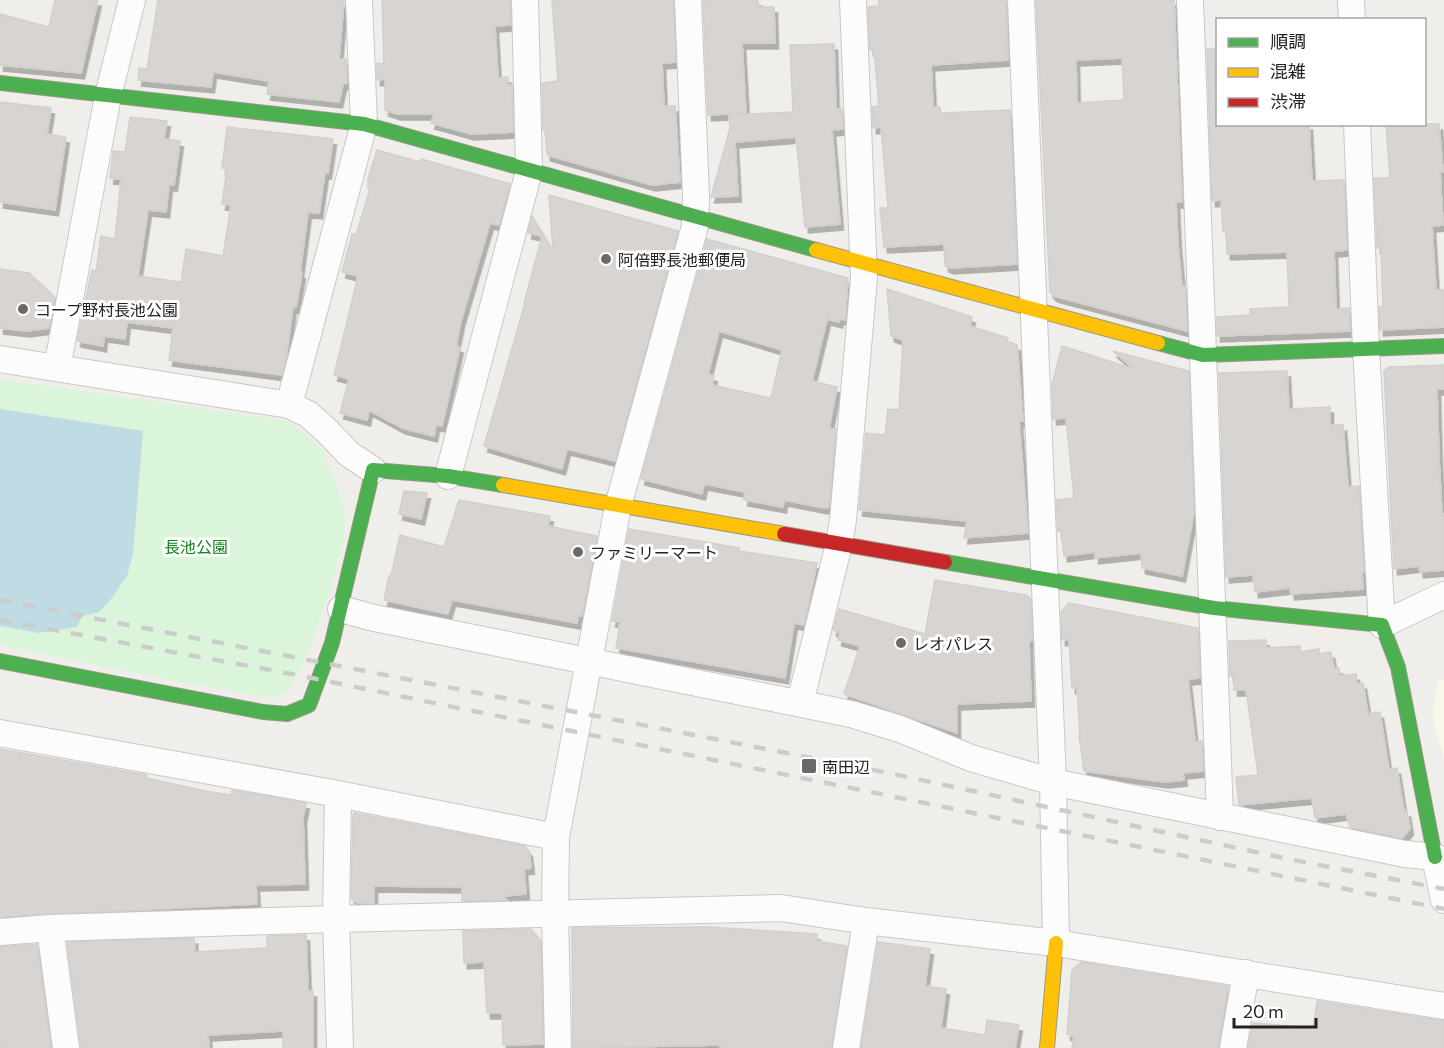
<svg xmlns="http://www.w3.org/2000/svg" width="1444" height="1048" font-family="Commissioner,'Noto Sans JP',sans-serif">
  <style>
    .education { fill: #f8f7e8 }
    .park { fill: #daf5da }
    .water { fill: #bfdbe3 }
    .building { fill: #d7d4d2; stroke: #d3d0cc; stroke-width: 1.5; fill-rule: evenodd; filter: url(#shadow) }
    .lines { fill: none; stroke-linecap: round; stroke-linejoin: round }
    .street-casing { stroke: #c9c8c7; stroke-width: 28 }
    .fast-casing { stroke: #999a82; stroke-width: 16 }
    .slow-casing { stroke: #999a82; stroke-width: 16 }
    .jam-casing { stroke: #999a82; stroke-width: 16 }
    .street { stroke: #fdfcfc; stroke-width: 26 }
    .fast { stroke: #4caf50; stroke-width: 14 }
    .slow { stroke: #ffc107; stroke-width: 14 }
    .jam { stroke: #c62828; stroke-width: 14 }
    .rail { stroke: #ccc; stroke-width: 4.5; stroke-dasharray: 12 12; stroke-linecap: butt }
    .poi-dot { fill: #6a6968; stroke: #fff; stroke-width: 2 }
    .labels { text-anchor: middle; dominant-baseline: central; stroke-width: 6; stroke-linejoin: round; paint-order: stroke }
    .poi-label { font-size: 16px; fill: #222; stroke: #fff; text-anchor: start }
    .park-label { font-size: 16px; fill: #0c8416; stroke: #fff }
  </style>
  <defs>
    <filter id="shadow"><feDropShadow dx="3.5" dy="6" stdDeviation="0" flood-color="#0004"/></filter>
  </defs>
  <rect width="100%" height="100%" fill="#f0eeeb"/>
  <path class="education" d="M 1438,679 L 1444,680 L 1444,760 L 1434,725 L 1433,711 Z"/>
  <path class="park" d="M 0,379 L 275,419 L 291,423 L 309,437 L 323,451 L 344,504 L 345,539 L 329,594 L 309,650 L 290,689 L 274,698 L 170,680 L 0,645 Z"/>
  <path class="water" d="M 0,409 L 143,431 L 133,554 L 127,576 L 111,599 L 99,612 L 82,616 L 77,627 L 38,633 L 0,626 Z"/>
  <path class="building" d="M 55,0 L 98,0 L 81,73 L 0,65 L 0,14 L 49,27 Z
    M 158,0 L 344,0 L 339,59 L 346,59 L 347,83 L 343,84 L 339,102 L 267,94 L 269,81 L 213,72 L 211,87 L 138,80 L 139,68 L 147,69 Z
    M 382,0 L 510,0 L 511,25 L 495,26 L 498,78 L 508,77 L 508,85 L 512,85 L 513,132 L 471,134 L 431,123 L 434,114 L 397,114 L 385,110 L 385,79 L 377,80 L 377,63 L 384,64 Z
    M 552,0 L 673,0 L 676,62 L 662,63 L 664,106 L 675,106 L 680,182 L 652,185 L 547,155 L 545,130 L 543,130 L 542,83 L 558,81 Z
    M 703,0 L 758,0 L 758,7 L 774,7 L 775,43 L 742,43 L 746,113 L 708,115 Z
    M 879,0 L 1006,0 L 1008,60 L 931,65 L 933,107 L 940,107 L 941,113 L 1010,110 L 1017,264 L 951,268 L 945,266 L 944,244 L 884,247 L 880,208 L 888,208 L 881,127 L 873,128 L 872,107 L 879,106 L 874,49 L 870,50 L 868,7 L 879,6 Z
    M 1036,0 L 1174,0 L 1182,202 L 1176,202 L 1178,245 L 1182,286 L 1185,286 L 1187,331 L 1054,296 L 1050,292 ZM 1122,58 L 1124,100 L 1077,103 L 1076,60 Z
    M 834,44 L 836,109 L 842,109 L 843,129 L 832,130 L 840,224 L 805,227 L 796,137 L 735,142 L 738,196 L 711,197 L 730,128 L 729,115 L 793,112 L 790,45 Z
    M 1218,48 L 1218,124 L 1309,124 L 1312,181 L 1344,180 L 1347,250 L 1334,251 L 1336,309 L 1349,308 L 1350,331 L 1217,336 L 1217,317 L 1250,315 L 1250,309 L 1289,307 L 1287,252 L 1227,254 L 1226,232 L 1223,232 L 1221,200 L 1212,201 L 1207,49 Z
    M 0,102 L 51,108 L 47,134 L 66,137 L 55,210 L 0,202 Z
    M 130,117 L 167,121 L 164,139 L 180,141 L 174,185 L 169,185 L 166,212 L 148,210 L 138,276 L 181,282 L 186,249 L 223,256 L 231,205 L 222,204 L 227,168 L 222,168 L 227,127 L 333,139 L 328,173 L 325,173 L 319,213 L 308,212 L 300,272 L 302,273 L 296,307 L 293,306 L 286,359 L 282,375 L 169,360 L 173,328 L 127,322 L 125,339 L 104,336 L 103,346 L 77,341 L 92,270 L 96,271 L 101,236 L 115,239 L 121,179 L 110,178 L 113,151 L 125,152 Z
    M 1386,124 L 1439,124 L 1443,172 L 1440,172 L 1443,225 L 1432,226 L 1436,290 L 1444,290 L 1444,327 L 1380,330 L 1379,307 L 1383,307 L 1381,247 L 1377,248 L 1374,178 L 1390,178 Z
    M 377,150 L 420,162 L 421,159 L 510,184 L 499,225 L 490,223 L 461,321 L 456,346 L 460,347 L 442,426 L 436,425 L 434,436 L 402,428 L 369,410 L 367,420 L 340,413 L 349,379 L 334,375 L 358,276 L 342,272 L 352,234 L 356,235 L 370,189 L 368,188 L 368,179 Z
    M 549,195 L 678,231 L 615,461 L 567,449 L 562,469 L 484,446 L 525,303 L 524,303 L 542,236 L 528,233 L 532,216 L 553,251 Z
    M 707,239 L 848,278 L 845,320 L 840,318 L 839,322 L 827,319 L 812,381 L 837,387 L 829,429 L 836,429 L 829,507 L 824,508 L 784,500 L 783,507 L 744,500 L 745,492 L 704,484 L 702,494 L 641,479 ZM 719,331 L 782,350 L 771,398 L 712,385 L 714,376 L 708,374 Z
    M 0,269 L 29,273 L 55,297 L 49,328 L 26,331 L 0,328 Z
    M 887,289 L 972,317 L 970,326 L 1008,338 L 1007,341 L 1017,345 L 1023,421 L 1019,421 L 1028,533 L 964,538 L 967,521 L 859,510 L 866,433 L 885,435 L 888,409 L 899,410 L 903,340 L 891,336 Z
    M 1062,346 L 1134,369 L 1113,351 L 1189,371 L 1194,512 L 1182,576 L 1142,568 L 1141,553 L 1095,558 L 1095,552 L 1064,556 L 1061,530 L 1058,531 L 1056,500 L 1074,498 L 1066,418 L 1053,419 L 1052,384 Z
    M 1444,365 L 1444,389 L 1437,389 L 1439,459 L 1442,515 L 1444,514 L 1444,570 L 1420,572 L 1419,566 L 1394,569 L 1384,371 L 1389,367 Z
    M 1287,371 L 1289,409 L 1330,407 L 1330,425 L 1343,425 L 1348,487 L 1359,486 L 1364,572 L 1362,572 L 1363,589 L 1291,594 L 1290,588 L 1255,592 L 1253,575 L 1226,577 L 1219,373 Z
    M 404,491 L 427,493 L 421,519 L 399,514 Z
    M 459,500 L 550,516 L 548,526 L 597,536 L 582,616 L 578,616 L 577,623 L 452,600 L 448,614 L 384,600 L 389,576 L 391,576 L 400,535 L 444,547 Z
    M 629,529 L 739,548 L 739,551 L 817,563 L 804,625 L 794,623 L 785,678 L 616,648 L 620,622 L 612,621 Z
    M 935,580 L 1026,595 L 1031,599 L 1032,641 L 1029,641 L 1031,701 L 957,704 L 957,733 L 844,694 L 860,646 L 838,640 L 840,632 L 833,630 L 839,609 L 925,634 Z
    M 1069,603 L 1198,628 L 1200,678 L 1188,679 L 1195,742 L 1202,741 L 1203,771 L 1183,773 L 1184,780 L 1165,782 L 1084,771 L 1079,735 L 1080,735 L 1077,688 L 1072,688 L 1069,639 L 1062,640 L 1061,612 Z
    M 1266,640 L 1266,648 L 1300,646 L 1300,652 L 1319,649 L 1319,654 L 1331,652 L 1334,668 L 1339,668 L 1340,676 L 1356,674 L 1357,684 L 1363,683 L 1368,714 L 1380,712 L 1389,770 L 1397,768 L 1404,812 L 1407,811 L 1410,829 L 1402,838 L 1350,827 L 1346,814 L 1315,818 L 1312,798 L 1239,805 L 1236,777 L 1258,775 L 1246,690 L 1234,690 L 1234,676 L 1230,676 L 1229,641 Z
    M 0,749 L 147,775 L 146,778 L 205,791 L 231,795 L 232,790 L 306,803 L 303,817 L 305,884 L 256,885 L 257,904 L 0,917 Z
    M 355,813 L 525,846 L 529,851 L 531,868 L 524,869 L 526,894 L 503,896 L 507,900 L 462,901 L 462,887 L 374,886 L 374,903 L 357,903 L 351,898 L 353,814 Z
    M 708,927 L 817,934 L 817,941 L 847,946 L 831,1048 L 720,1048 L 720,1045 L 573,1048 L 572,928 Z
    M 531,929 L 541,941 L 543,1044 L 503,1045 L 502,1013 L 487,1013 L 484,962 L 464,963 L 463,931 Z
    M 306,935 L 308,991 L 313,991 L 313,1048 L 283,1048 L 283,1031 L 208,1035 L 209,1048 L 81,1048 L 67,942 L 194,938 L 195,952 L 267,948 L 267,936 Z
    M 878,942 L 930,949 L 925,986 L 946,989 L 941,1028 L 985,1035 L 987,1020 L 1019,1025 L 1015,1048 L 861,1048 Z
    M 37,944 L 51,1048 L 0,1048 L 0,947 Z
    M 1081,962 L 1228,986 L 1218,1048 L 1072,1048 L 1074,1037 L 1067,1034 L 1072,970 Z
    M 1317,1001 L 1444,1021 L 1444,1048 L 1248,1048 L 1253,1023 L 1313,1028 Z"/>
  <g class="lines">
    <defs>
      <path id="street" d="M 1021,0 L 1053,782 L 1056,943
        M 1190,0 L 1220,817
        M 1351,0 L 1352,20
        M 1357,124 L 1366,349 L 1382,625 L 1444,595
        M 0,359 L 289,405 L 308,414 L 327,431 L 349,454 L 373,470
        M 57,368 L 108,96 L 132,0
        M 289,405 L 364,124 L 359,0
        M 448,476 L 529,171 L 525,0
        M 341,609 L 374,618 L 851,714 L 900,729 L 971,758 L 1053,782 L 1405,854 L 1435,857 L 1444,900
        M 800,703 L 839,544 L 843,520 L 864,278 L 853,0
        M 0,733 L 338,794 L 556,837 L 555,912 L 558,1048
        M 338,794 L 336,919 L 340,1048
        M 556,837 L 618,506 L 695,226 L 696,197 L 688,0
        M 50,928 L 66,1048
        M 0,932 L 50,928 L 336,919 L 781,908 L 866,921 L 1056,943 L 1444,1006
        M 846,1048 L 866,921
        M 1233,1048 L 1246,973"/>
      <path id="fast" d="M 0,83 L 364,124 L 816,250
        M 1158,343 L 1203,355 L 1444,346
        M 945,562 L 1214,608 L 1382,625 L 1398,667 L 1435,857
        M 0,661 L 263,712 L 287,714 L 309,705 L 332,643 L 373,470 L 448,476 L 503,485"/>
      <path id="slow" d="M 816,250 L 1158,343
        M 503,485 L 784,534
        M 1047,1048 L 1056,943"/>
      <path id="jam" d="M 784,534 L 945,562"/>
    </defs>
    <use href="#street" class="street-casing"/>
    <use href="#fast" class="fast-casing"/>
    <use href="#slow" class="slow-casing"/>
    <use href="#jam" class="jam-casing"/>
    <use href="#street" class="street"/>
    <use href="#fast" class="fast"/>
    <use href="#slow" class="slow"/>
    <use href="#jam" class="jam"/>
    <path class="rail" d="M 0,600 L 889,773 L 1288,859 L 1444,889
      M 0,620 L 297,675 L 1444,909"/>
  </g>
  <g class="poi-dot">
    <circle cx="606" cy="259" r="6"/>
    <circle cx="23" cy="309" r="6"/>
    <circle cx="578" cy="552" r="6"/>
    <circle cx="901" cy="643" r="6"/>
    <rect x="801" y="758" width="16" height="16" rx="3"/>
  </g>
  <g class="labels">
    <g class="poi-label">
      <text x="618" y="259">阿倍野長池郵便局</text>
      <text x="35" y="309">コープ野村長池公園</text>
      <text x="590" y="552">ファミリーマート</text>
      <text x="913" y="643">レオパレス</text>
      <text x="822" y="766">南田辺</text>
    </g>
    <g class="park-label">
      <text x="196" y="546">長池公園</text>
    </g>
  </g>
  <rect x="1216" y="18" width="210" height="108" fill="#ffffff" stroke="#a7a7a7" stroke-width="1.5"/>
  <rect x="1228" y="38" width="30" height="9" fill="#4caf50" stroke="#a7a7a7" stroke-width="1.5"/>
  <text x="1270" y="48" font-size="18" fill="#222222">順調</text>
  <rect x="1228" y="68" width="30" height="9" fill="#ffc107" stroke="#a7a7a7" stroke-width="1.5"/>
  <text x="1270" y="78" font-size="18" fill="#222222">混雑</text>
  <rect x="1228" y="98" width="30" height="9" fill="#c62828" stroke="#a7a7a7" stroke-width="1.5"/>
  <text x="1270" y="108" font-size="18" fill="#222222">渋滞</text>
  <path d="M1234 1018v9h82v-9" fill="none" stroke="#222222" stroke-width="3"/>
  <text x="1243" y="1018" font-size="18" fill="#222222" stroke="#ffffff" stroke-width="4.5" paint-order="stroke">20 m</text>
</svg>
